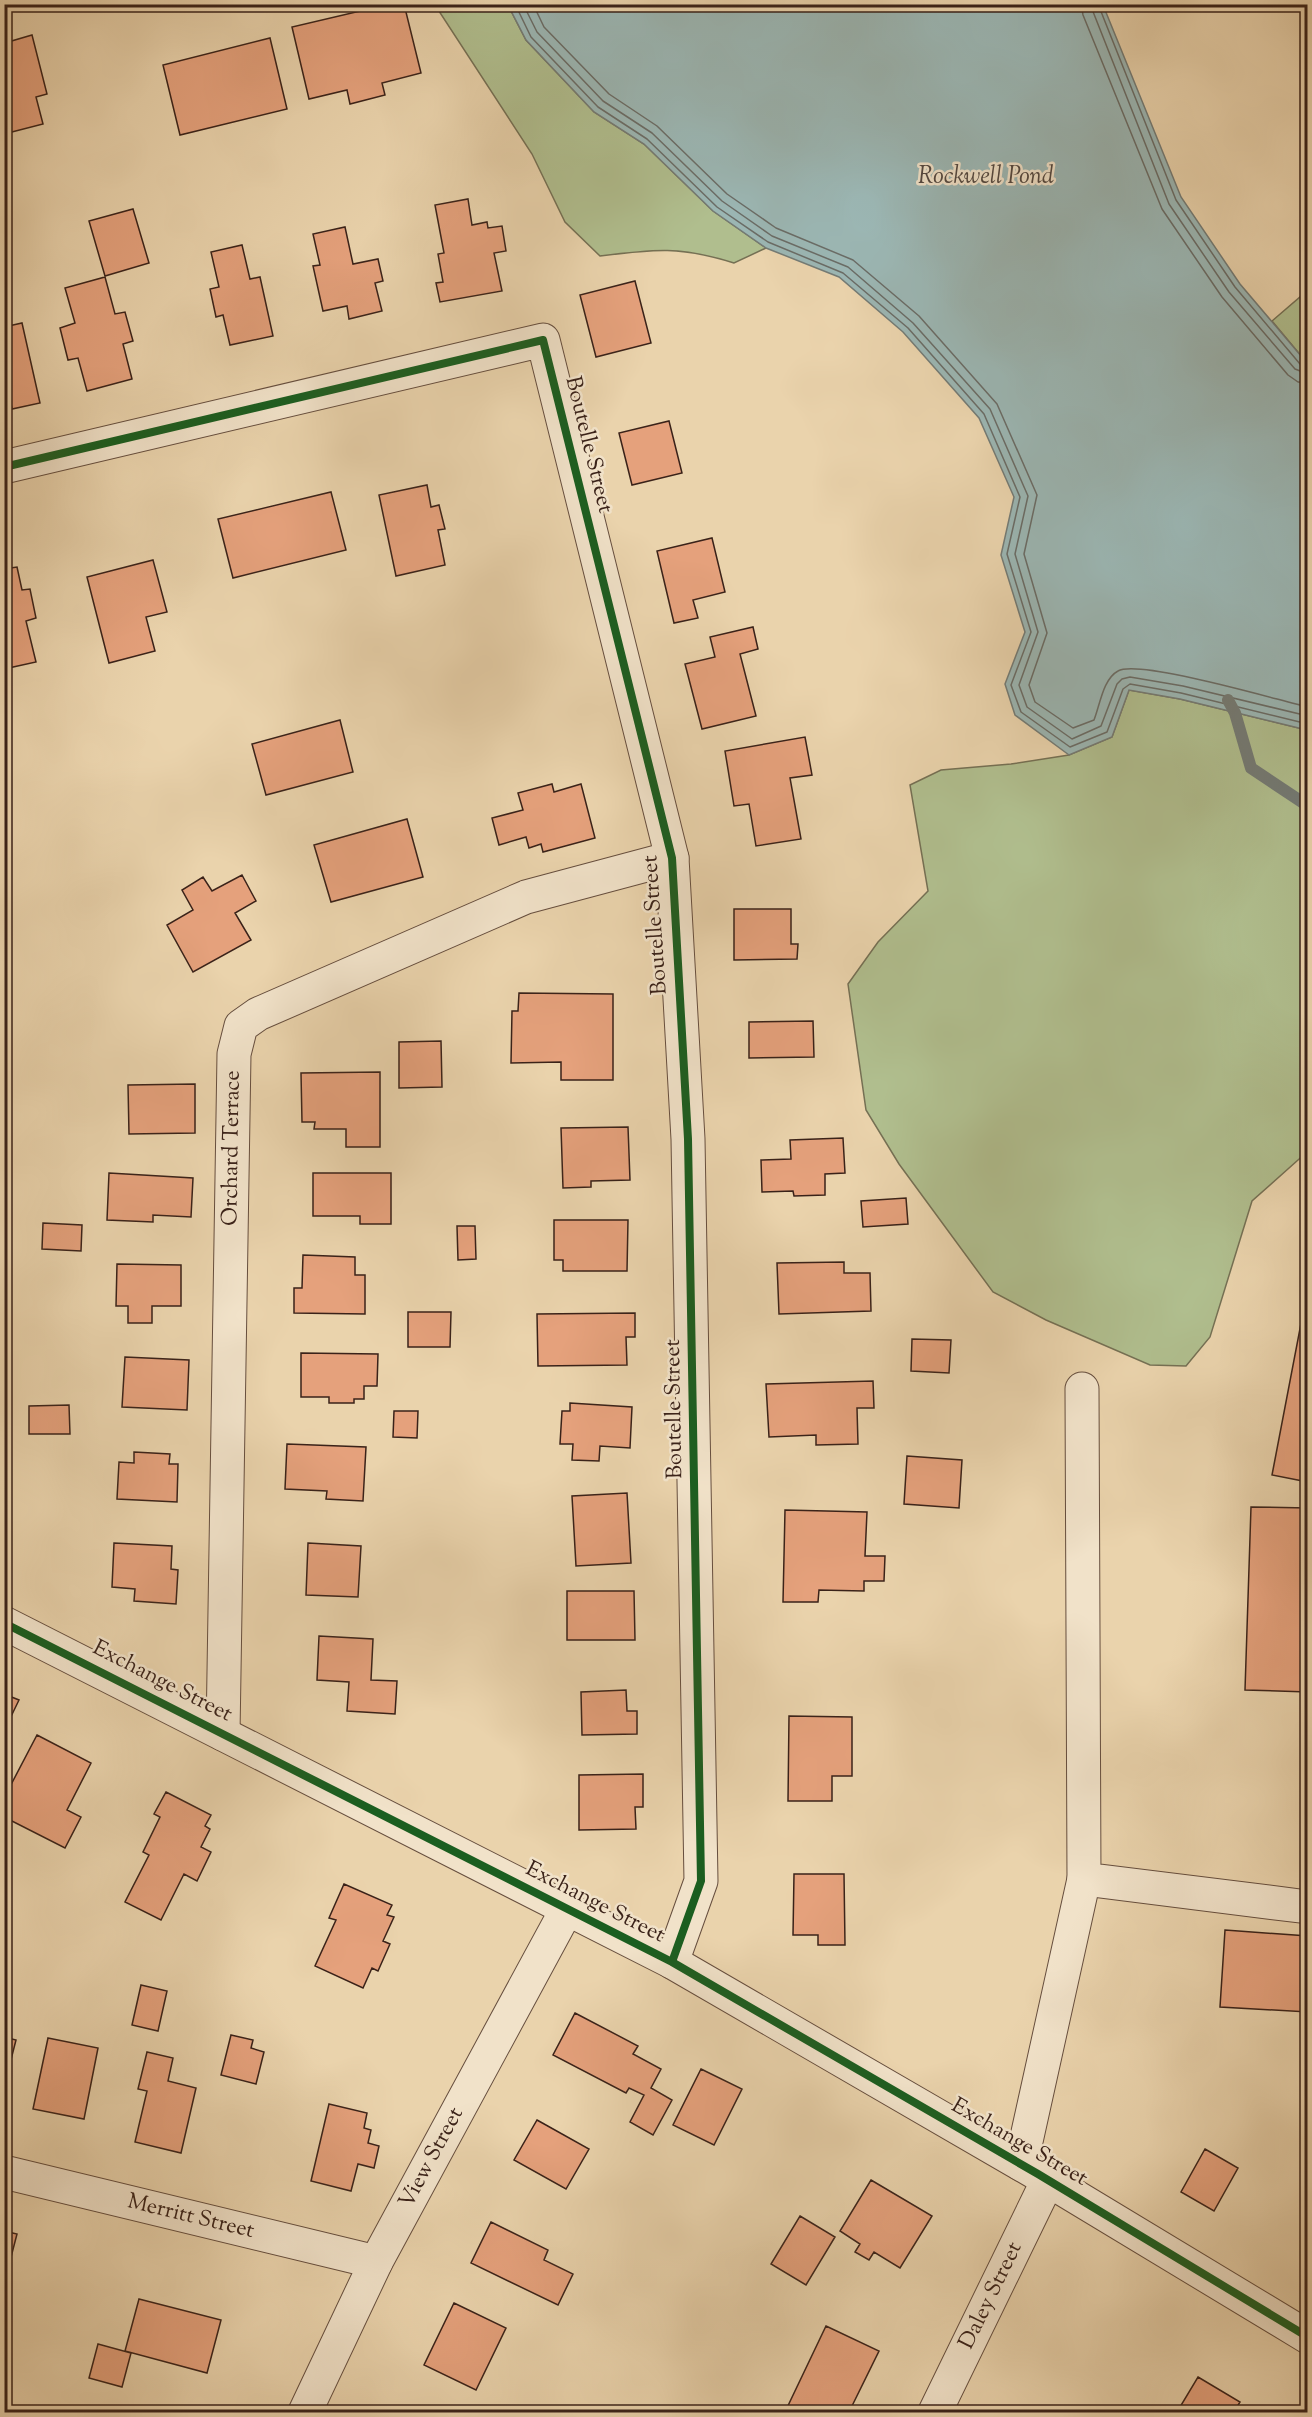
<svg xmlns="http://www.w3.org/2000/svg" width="1312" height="2417" font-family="'Sorts Mill Goudy',serif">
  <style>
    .green { fill: #b0be8e; stroke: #757054; stroke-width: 1.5 }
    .water { fill: #9bb6b3; stroke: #747b75; stroke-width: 1.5 }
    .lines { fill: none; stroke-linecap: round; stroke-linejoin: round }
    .shore { stroke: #6a6c66; stroke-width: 1.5 }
    .stream { stroke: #747b75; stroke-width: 12 }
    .building { fill: #e5a17c; stroke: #3a2219; stroke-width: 1.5 }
    .minor-casing { stroke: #664e3e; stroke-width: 35 }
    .minor { stroke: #f1e2c9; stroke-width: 33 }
    .cycleway-casing { stroke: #f1e2c9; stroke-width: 11 }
    .cycleway { stroke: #1b5e20; stroke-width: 8 }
    .labels { text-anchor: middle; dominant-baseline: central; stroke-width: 5; stroke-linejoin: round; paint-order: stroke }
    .street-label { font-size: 22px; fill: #3a2219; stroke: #f1e2c9 }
    .water-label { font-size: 24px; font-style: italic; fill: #524740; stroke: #f1e2c9 }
  </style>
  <rect width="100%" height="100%" fill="#ead3ac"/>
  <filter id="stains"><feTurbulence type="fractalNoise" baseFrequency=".00333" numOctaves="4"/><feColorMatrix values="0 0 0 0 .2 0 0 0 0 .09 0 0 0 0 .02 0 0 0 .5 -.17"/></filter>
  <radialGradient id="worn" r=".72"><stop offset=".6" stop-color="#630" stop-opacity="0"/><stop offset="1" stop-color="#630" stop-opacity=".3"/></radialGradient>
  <path class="green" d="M 435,5 L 508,5 L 526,40 L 594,112 L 644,144 L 713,211 L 766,248 L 734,263 C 680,246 655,249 600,256 L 565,222 L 532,154 Z
    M 1307,291 L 1307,363 L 1272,321 Z
    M 1129,690 L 1180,699 L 1307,730 L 1307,1152 L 1252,1201 L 1210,1337 L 1186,1366 L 1150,1365 L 1046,1320 L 993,1292 L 899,1164 L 866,1110 L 848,984 L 878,942 L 928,891 L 910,785 L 941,770 L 1011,764 L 1069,755 L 1112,737 Z"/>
  <path class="water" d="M 508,5 L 1103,5 L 1181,197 L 1240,284 L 1307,363 L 1307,730 L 1180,699 L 1129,690 L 1112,737 L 1069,755 L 1015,715 L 1005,684 L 1025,632 L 1001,555 L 1014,497 L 979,418 L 903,332 L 839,277 L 766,248 L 713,211 L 644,144 L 594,112 L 526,40 Z"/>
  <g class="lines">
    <path class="shore" d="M 515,4 L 531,37 L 598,107 L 647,139 L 717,207 L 768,242 L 843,273 L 908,328 L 984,414 L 1020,497 L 1007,554 L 1031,632 L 1011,685 L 1021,712 L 1070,747 L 1107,732 L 1123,689 L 1130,684 L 1181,693 L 1308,724
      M 523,4 L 537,32 L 603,101 L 652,133 L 722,201 L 772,236 L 848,267 L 913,323 L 990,409 L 1028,496 L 1015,554 L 1038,632 L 1019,685 L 1027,707 L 1072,739 L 1101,726 L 1117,684 L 1122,679 L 1130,677 L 1183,686 L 1308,716
      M 533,4 L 544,27 L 609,94 L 657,126 L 727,194 L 776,228 L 853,260 L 919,316 L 997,404 L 1037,495 L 1024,554 L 1047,633 L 1029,685 L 1035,702 L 1073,728 L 1094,720 C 1100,705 1103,679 1118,671 C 1139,659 1277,700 1308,707
      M 1081,4 L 1083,15 L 1162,209 L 1222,297 L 1288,375 L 1298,382 L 1308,383
      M 1090,4 L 1169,204 L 1229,292 L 1295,369 L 1308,374
      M 1098,4 L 1176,200 L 1235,287 L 1300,364 L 1308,366"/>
    <path class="stream" d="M 1228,700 L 1235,713 L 1251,768 L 1308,806"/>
  </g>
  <path class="building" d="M 390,4 L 404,4 L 421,73 L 382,83 L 385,95 L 350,104 L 347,90 L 309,99 L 292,27 Z
    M 4,30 L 8,42 L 32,35 L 47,94 L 36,97 L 43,124 L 4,134 Z
    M 270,38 L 287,109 L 180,135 L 163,65 Z
    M 468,199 L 472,225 L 487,222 L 488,228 L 502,226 L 506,251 L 494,253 L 502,291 L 440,302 L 436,283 L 443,282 L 438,254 L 444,253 L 435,205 Z
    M 133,209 L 149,263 L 105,276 L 89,221 Z
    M 345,227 L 353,264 L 378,259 L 383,281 L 375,283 L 382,311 L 349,319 L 347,306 L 323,311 L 313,266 L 320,265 L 313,234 Z
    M 242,245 L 250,279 L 260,277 L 273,336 L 230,345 L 223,315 L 216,317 L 210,289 L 219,287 L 211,252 Z
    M 105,277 L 115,314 L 125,312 L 133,341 L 123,344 L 132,379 L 87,391 L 78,358 L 68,360 L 60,328 L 75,323 L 65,288 Z
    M 635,281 L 651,343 L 596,357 L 580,295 Z
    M 22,323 L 40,403 L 12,409 L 10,398 L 4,399 L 4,327 Z
    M 669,421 L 682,473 L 632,485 L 619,433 Z
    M 427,485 L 431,507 L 439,505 L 445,529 L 438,530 L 445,565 L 396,576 L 379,495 Z
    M 331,492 L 346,550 L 233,578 L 218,519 Z
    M 712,538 L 725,592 L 693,600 L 698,618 L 674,623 L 657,551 Z
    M 153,560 L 167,612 L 146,617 L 155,651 L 109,663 L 87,577 Z
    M 17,567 L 22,590 L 30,589 L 36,618 L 26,621 L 36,662 L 4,669 L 4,569 Z
    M 753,627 L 758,649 L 740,654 L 756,716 L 702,729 L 685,664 L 715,657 L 710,637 Z
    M 340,720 L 353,772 L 266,795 L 252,744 Z
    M 805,737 L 812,775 L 790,778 L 801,839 L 756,846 L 749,804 L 734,806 L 725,751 Z
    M 552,784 L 554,792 L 581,784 L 595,838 L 543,852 L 541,844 L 529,848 L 526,837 L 499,845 L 492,818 L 523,810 L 518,793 Z
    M 407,819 L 423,877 L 331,902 L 314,845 Z
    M 242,875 L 256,901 L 235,913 L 251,940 L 193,972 L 167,925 L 193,910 L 182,890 L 203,877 L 212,891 Z
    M 734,909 L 791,909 L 791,944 L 798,944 L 797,959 L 734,960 Z
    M 519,993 L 613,994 L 613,1080 L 561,1080 L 561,1062 L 511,1063 L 512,1011 L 518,1011 Z
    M 813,1021 L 814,1057 L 749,1058 L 749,1022 Z
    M 441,1041 L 442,1087 L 399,1088 L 399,1042 Z
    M 380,1072 L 380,1147 L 346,1147 L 346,1129 L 314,1129 L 315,1122 L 302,1122 L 301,1073 Z
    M 195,1084 L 195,1133 L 129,1134 L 128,1085 Z
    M 628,1127 L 630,1180 L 591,1181 L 591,1187 L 563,1188 L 561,1128 Z
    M 843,1138 L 845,1173 L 825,1174 L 825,1195 L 794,1196 L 793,1191 L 762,1192 L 761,1160 L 791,1159 L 790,1140 Z
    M 109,1173 L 193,1178 L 191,1217 L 153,1215 L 153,1222 L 107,1220 Z
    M 313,1173 L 391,1173 L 391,1224 L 360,1224 L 360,1216 L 313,1216 Z
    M 906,1198 L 908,1224 L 863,1227 L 861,1201 Z
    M 554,1220 L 628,1220 L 627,1271 L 563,1271 L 563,1260 L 554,1260 Z
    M 43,1223 L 82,1225 L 81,1251 L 42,1249 Z
    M 457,1226 L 475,1226 L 476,1259 L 458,1260 Z
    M 303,1255 L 355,1257 L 355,1275 L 365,1275 L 365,1314 L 294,1313 L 294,1288 L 302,1288 Z
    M 844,1262 L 844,1273 L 870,1273 L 871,1311 L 779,1314 L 777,1263 Z
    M 117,1264 L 181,1265 L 181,1306 L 152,1306 L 152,1323 L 128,1323 L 128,1306 L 116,1306 Z
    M 1307,1292 L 1308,1293 L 1308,1482 L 1272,1475 Z
    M 408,1312 L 451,1312 L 450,1347 L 408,1347 Z
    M 635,1313 L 635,1337 L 626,1337 L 627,1365 L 538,1366 L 537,1314 Z
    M 912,1339 L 951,1340 L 949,1373 L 911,1371 Z
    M 301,1353 L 378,1354 L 377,1386 L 364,1386 L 364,1399 L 354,1399 L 354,1403 L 329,1403 L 329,1397 L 301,1397 Z
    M 125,1357 L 189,1360 L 187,1410 L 122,1407 Z
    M 873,1381 L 874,1408 L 857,1408 L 858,1444 L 816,1445 L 816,1435 L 769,1437 L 766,1384 Z
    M 570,1403 L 632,1407 L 630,1448 L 600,1446 L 599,1461 L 572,1460 L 573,1444 L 560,1444 L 562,1411 L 570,1411 Z
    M 69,1405 L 70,1434 L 29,1434 L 29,1406 Z
    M 394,1411 L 418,1411 L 417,1438 L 393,1437 Z
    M 287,1444 L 366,1447 L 363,1501 L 326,1499 L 327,1491 L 285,1489 Z
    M 134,1452 L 170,1454 L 169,1464 L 178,1464 L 177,1502 L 117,1499 L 119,1462 L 134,1463 Z
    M 907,1456 L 962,1460 L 959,1508 L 904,1504 Z
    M 627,1493 L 631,1563 L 576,1566 L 572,1496 Z
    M 1251,1507 L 1308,1508 L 1308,1692 L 1245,1690 Z
    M 785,1510 L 867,1512 L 865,1556 L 885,1556 L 884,1581 L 864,1581 L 864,1591 L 819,1590 L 818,1602 L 783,1602 Z
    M 114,1543 L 172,1546 L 171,1569 L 178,1570 L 176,1604 L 134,1601 L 135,1589 L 112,1587 Z
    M 308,1543 L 361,1546 L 358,1597 L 306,1595 Z
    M 567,1591 L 634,1591 L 635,1640 L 567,1640 Z
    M 319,1636 L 373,1639 L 371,1680 L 397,1681 L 395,1714 L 347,1711 L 349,1682 L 317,1680 Z
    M 626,1690 L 627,1711 L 637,1711 L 637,1734 L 582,1735 L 581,1692 Z
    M 4,1694 L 19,1700 L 4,1731 Z
    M 789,1716 L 852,1717 L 852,1776 L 832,1776 L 832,1801 L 788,1801 Z
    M 37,1735 L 91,1763 L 67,1810 L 81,1817 L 65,1848 L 4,1817 L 4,1798 Z
    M 643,1774 L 643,1807 L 635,1807 L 636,1829 L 579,1830 L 579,1775 Z
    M 166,1792 L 211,1815 L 205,1826 L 210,1829 L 201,1847 L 211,1852 L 197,1881 L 184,1874 L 161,1920 L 125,1902 L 149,1855 L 143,1852 L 160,1817 L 154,1814 Z
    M 794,1874 L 844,1874 L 845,1945 L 818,1945 L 818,1935 L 793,1935 Z
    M 344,1884 L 392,1905 L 387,1915 L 394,1917 L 383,1941 L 390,1944 L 378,1971 L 372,1968 L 363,1988 L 315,1966 L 336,1920 L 329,1918 Z
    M 1225,1930 L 1308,1936 L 1308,2012 L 1220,2007 Z
    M 141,1985 L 167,1991 L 158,2031 L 132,2025 Z
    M 575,2013 L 638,2046 L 633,2054 L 661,2069 L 651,2088 L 672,2100 L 653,2135 L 630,2122 L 644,2095 L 629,2088 L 626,2093 L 553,2055 Z
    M 231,2035 L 253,2040 L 251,2048 L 264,2052 L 256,2084 L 221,2075 Z
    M 4,2037 L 16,2040 L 4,2087 Z
    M 48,2038 L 98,2048 L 84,2119 L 33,2109 Z
    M 147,2052 L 173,2058 L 168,2081 L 196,2088 L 181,2153 L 135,2142 L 147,2091 L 138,2089 Z
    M 701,2069 L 742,2089 L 714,2145 L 673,2125 Z
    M 329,2104 L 367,2113 L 364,2128 L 371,2130 L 368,2143 L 379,2146 L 374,2168 L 358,2164 L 351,2191 L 311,2181 Z
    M 537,2120 L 589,2149 L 566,2189 L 514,2160 Z
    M 1205,2149 L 1238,2168 L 1214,2211 L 1181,2192 Z
    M 871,2180 L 932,2216 L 900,2268 L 874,2252 L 869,2260 L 855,2252 L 860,2244 L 840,2231 Z
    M 800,2216 L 835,2237 L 806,2285 L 771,2264 Z
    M 491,2222 L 548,2250 L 544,2260 L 573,2274 L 558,2305 L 471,2263 Z
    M 4,2231 L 17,2234 L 4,2284 Z
    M 139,2299 L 221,2320 L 207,2373 L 125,2351 Z
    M 454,2303 L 506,2328 L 476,2390 L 424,2365 Z
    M 826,2326 L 879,2351 L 849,2412 L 785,2412 Z
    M 98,2344 L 131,2353 L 122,2387 L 89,2378 Z
    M 1198,2377 L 1240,2402 L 1234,2412 L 1177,2412 Z"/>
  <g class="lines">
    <defs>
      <g id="minor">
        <path d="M 4,467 L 543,340 L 672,858 L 688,1139 L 701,1881 L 672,1962"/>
        <path d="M 1082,1389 L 1084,1879 L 1308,1907"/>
        <path d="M 4,1623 L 672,1962 L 1038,2174 L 1308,2337"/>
        <path id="s1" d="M 223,1734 L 234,1054 L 241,1026 L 258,1014 L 526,897 L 672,858"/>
        <path d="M 1021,2164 L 1084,1879"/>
        <path id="s2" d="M 4,2172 L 376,2262"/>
        <path id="s3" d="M 305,2412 L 376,2262 L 567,1909"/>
        <path id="s4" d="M 935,2412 L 1048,2180"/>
      </g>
    </defs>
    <use href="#minor" class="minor-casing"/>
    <use href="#minor" class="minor"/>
    <defs>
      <path id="cycleway" d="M 4,467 L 543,340 L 672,858 L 688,1139 L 701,1881 L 672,1962
        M 4,1623 L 672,1962 L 1038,2174 L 1308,2337"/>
    </defs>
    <use href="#cycleway" class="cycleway-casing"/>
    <use href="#cycleway" class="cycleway"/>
  </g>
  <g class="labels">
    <g class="street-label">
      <text transform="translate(588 445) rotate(76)">Boutelle Street</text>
      <text transform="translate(656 925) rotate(-94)">Boutelle Street</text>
      <text stroke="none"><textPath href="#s1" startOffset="586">Orchard Terrace</textPath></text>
      <text transform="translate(675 1409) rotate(-91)">Boutelle Street</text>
      <text transform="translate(162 1682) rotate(27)">Exchange Street</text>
      <text transform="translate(595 1903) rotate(27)">Exchange Street</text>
      <text transform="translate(1019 2143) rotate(30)">Exchange Street</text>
      <text stroke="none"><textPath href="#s3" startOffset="284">View Street</textPath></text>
      <text stroke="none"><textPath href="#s2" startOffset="192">Merritt Street</textPath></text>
      <text stroke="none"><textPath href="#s4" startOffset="129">Daley Street</textPath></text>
    </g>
    <g class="water-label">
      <text x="986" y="177">Rockwell Pond</text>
    </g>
  </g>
  <rect width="1312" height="2417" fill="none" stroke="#ead3ac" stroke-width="24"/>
  <rect x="6" y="6" width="1300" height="2405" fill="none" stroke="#3a2219" stroke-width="3"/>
  <rect x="12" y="12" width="1288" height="2393" fill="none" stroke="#3a2219" stroke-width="1.5"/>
  <rect width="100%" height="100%" filter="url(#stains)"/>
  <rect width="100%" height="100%" fill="url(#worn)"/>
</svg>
